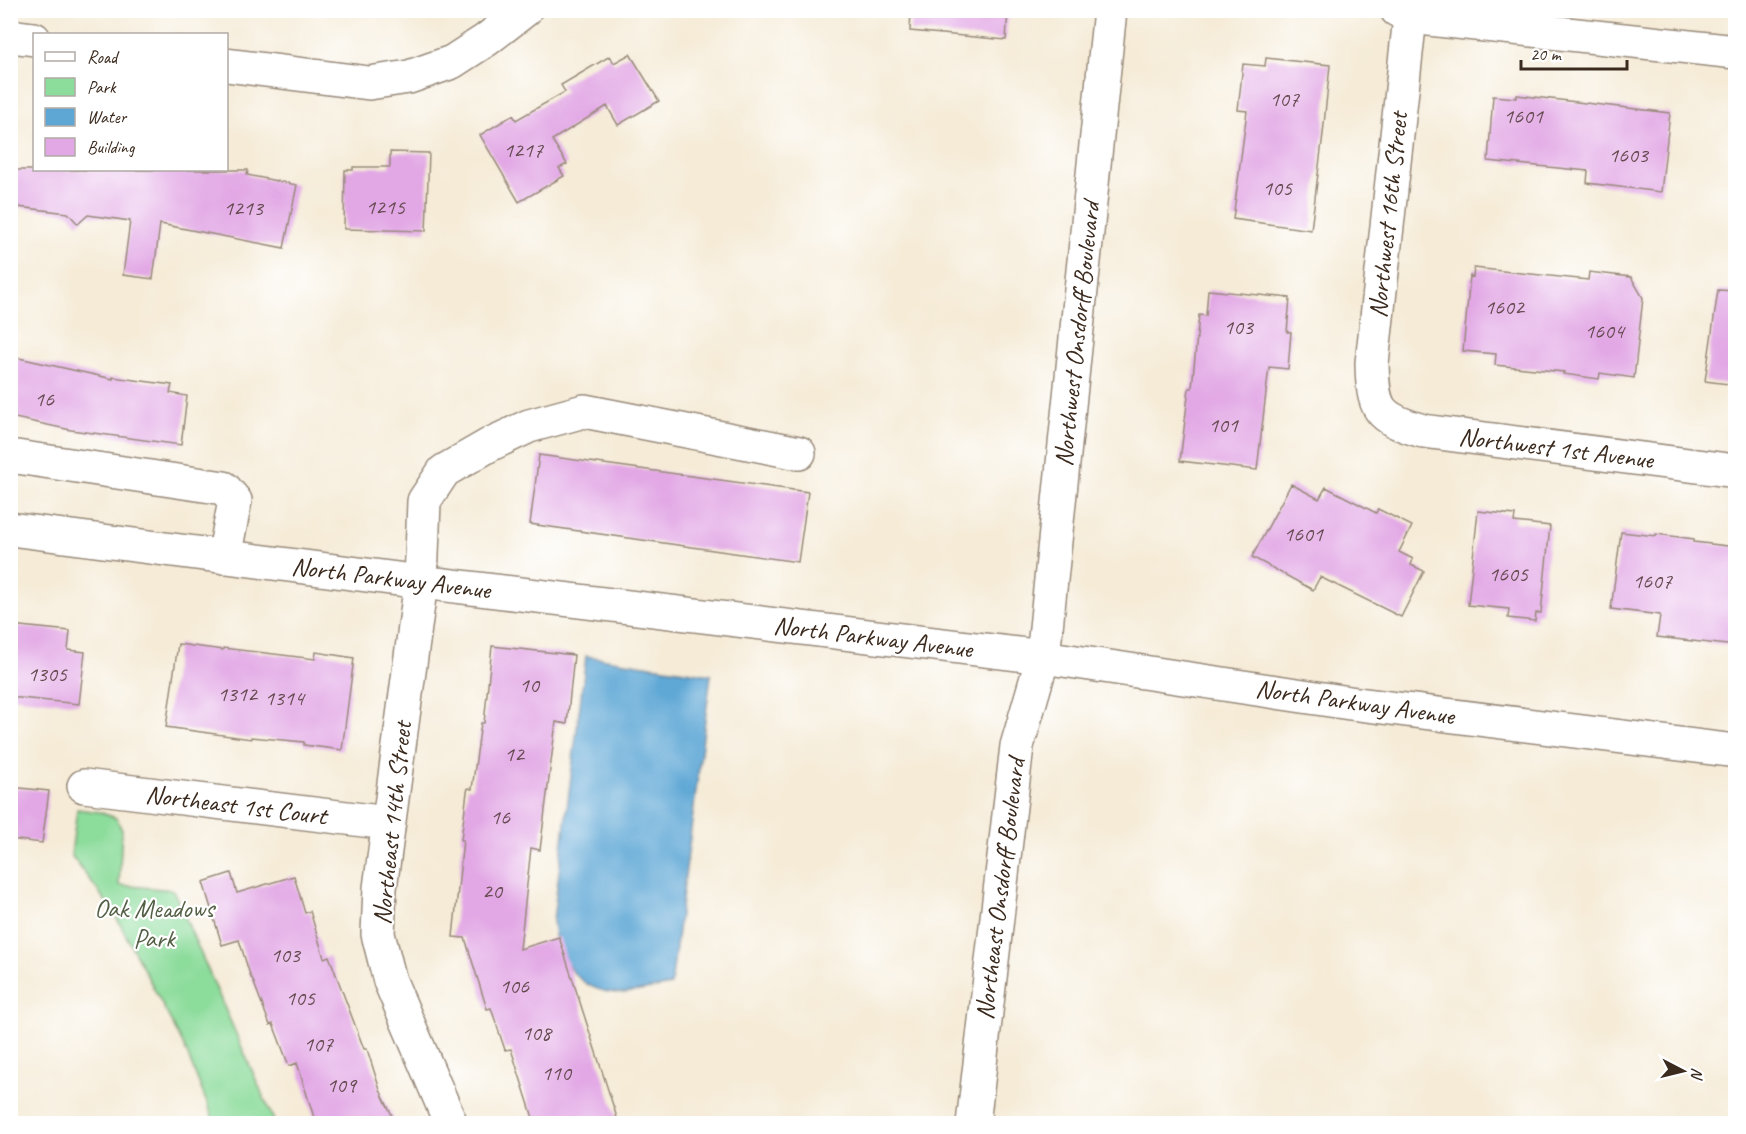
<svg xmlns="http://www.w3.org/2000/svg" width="1746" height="1134" font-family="Caveat,sans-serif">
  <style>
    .green { fill: #8cdc9b; stroke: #64835c; stroke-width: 1.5 }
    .water { fill: #5ea7d5; stroke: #4c687a; stroke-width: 1.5 }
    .building { fill: #e2a8e5 }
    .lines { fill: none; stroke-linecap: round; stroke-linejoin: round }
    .minor-casing { stroke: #988a7a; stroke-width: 36 }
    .minor { stroke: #fff; stroke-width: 33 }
    .labels { text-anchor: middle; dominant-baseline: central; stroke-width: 4.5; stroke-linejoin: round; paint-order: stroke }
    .number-label { font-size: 22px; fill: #654a50 }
    .street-label { font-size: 26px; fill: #3b2a1e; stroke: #fff }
    .park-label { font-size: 26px; fill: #535f44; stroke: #fff }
  </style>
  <rect width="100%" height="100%" fill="#fff"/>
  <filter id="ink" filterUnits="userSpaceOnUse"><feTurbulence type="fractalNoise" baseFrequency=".0167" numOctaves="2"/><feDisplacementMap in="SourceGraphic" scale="12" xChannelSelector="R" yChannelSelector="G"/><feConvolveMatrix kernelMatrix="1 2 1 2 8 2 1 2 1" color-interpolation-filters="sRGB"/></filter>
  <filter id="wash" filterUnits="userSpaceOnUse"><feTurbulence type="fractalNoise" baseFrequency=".008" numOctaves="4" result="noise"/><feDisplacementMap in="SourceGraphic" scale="24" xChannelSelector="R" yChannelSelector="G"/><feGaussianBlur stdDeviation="1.35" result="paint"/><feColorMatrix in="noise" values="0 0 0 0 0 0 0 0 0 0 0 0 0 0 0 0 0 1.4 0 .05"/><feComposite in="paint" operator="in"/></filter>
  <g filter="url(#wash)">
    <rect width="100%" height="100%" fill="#f5ebd7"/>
    <path class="green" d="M 77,809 L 100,812 L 116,818 L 122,830 L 119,885 L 173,890 L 275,1123 L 215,1123 L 184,1046 L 113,911 L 71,855 Z"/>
    <path class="water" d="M 586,656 L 711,675 L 671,985 C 654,988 636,993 619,993 C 578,992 555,958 553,920 Z"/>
    <g id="blocks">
      <path class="building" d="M 911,10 L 1008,10 L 1006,40 L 910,31 Z
        M 630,54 L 659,101 L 618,125 L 607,106 L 552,140 L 567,164 L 559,168 L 564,176 L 519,202 L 480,135 L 513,115 L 516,120 L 565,92 L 561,85 L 610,56 L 614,63 Z
        M 1266,58 L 1330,65 L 1323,134 L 1311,230 L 1233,219 L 1247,111 L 1238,110 L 1243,64 L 1265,66 Z
        M 1517,95 L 1670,113 L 1661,192 L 1587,183 L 1588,171 L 1488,161 L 1493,96 L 1516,98 Z
        M 390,152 L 429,153 L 426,231 L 344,229 L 345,170 L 353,170 L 353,167 L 390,167 Z
        M 10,170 L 248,170 L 247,175 L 297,185 L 284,248 L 160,224 L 153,279 L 123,275 L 130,221 L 88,215 L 78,224 L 68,213 L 10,206 Z
        M 1474,268 L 1588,280 L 1589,272 L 1631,277 L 1643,298 L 1634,378 L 1600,373 L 1599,379 L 1563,374 L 1564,372 L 1495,365 L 1496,354 L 1463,351 L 1470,276 L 1473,277 Z
        M 1208,290 L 1290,298 L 1287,332 L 1291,332 L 1288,369 L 1269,367 L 1257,470 L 1180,461 L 1189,388 L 1192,388 L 1199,315 L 1206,316 Z
        M 1718,290 L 1736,291 L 1736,385 L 1705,381 Z
        M 10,356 L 113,379 L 113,377 L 172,385 L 170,393 L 187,396 L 181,445 L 71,430 L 10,417 Z
        M 539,455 L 808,492 L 798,562 L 530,524 Z
        M 1291,484 L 1319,499 L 1326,487 L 1376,513 L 1378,509 L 1412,526 L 1399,552 L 1413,559 L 1411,565 L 1424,571 L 1401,617 L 1320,577 L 1313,590 L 1252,557 Z
        M 1478,511 L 1515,515 L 1514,522 L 1550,526 L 1541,613 L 1536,613 L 1535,621 L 1508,618 L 1509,609 L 1468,605 Z
        M 1621,532 L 1656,536 L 1656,534 L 1694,539 L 1694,542 L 1736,547 L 1736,646 L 1657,637 L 1660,615 L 1611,609 Z
        M 10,625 L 70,631 L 68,650 L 85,652 L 79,704 L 10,697 Z
        M 178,644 L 223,650 L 223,648 L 315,659 L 316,652 L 354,658 L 342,750 L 304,745 L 304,742 L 251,737 L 251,739 L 166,727 Z
        M 492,646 L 574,655 L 567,724 L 556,722 L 540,850 L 531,848 L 520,949 L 559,937 L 619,1124 L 535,1124 L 511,1049 L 505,1050 L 491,1008 L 487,1009 L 465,938 L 453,937 L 463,840 L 461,840 L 467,792 L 468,788 L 472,789 L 481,723 L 484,723 Z
        M 10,787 L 49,791 L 42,843 L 10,839 Z
        M 231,873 L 237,893 L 294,876 L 305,913 L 310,911 L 324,958 L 329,956 L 364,1049 L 367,1049 L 380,1090 L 396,1124 L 316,1124 L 297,1063 L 289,1066 L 273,1024 L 270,1025 L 252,978 L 251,978 L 239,940 L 222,945 L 203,882 Z"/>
    </g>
  </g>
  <g filter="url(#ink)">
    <use href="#blocks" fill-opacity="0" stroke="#988a7a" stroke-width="1.5"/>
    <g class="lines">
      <defs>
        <path id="minor" d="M 1397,10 L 1410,17 L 1736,52
          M 1410,17 L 1372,363 C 1373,409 1377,418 1423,431 L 1736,471
          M 10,36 L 34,39
          M 226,65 L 369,83 L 409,77 L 452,62 L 486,40 L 525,10
          M 10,456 L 224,488 L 235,501 L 224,557
          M 10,529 L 421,582 L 1043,657 L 1350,703 L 1736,751
          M 84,786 L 388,823
          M 451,1124 L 390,981 L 378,934 L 380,888 L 421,582 L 424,501 L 444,471 L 491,444 L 529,426 L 584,411 L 799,453
          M 973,1124 L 1017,746 L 1043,657 L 1110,10"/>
      </defs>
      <use href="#minor" class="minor-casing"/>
      <use href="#minor" class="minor"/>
    </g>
  </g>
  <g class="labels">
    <g class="number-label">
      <text x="1284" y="99">107</text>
      <text x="1523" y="116">1601</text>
      <text x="523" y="150">1217</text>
      <text x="1628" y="155">1603</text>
      <text x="1277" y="188">105</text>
      <text x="385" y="207">1215</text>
      <text x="243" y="208">1213</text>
      <text x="1504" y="307">1602</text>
      <text x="1238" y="327">103</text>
      <text x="1604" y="331">1604</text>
      <text x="44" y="399">16</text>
      <text x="1223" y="425">101</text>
      <text x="1303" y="534">1601</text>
      <text x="1508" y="574">1605</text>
      <text x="1652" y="581">1607</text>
      <text x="47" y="674">1305</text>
      <text x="529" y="685">10</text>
      <text x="237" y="694">1312</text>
      <text x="284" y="698">1314</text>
      <text x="514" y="754">12</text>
      <text x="500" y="817">16</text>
      <text x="492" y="891">20</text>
      <text x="285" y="955">103</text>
      <text x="514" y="986">106</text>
      <text x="300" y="998">105</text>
      <text x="536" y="1033">108</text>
      <text x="318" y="1044">107</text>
      <text x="556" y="1073">110</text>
      <text x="341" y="1085">109</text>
    </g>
    <g class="street-label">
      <text transform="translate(1388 215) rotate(-84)">Northwest 16th Street</text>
      <text transform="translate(1077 334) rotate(-84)">Northwest Onsdorff Boulevard</text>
      <text transform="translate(1556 448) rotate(7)">Northwest 1st Avenue</text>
      <text transform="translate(391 578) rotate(7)">North Parkway Avenue</text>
      <text transform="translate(873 637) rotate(7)">North Parkway Avenue</text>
      <text transform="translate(1355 702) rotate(8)">North Parkway Avenue</text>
      <text transform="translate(236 805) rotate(7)">Northeast 1st Court</text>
      <text transform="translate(392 823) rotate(-84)">Northeast 14th Street</text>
      <text transform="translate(1000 889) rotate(-83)">Northeast Onsdorff Boulevard</text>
    </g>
    <g class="park-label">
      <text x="154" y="908">Oak Meadows<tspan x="154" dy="30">Park</tspan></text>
    </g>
  </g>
  <rect width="1746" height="1134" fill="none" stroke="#fff" stroke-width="36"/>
  <rect x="33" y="33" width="195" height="138" fill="#ffffff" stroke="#b1aaa5" stroke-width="1.5"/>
  <rect x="45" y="52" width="30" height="9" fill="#ffffff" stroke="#b1aaa5" stroke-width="1.5"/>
  <text x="87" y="63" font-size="18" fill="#3b2a1e">Road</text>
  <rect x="45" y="78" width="30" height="18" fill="#8cdc9b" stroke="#b1aaa5" stroke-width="1.5"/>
  <text x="87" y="93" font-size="18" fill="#3b2a1e">Park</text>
  <rect x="45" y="108" width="30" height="18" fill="#5ea7d5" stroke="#b1aaa5" stroke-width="1.5"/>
  <text x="87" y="123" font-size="18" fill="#3b2a1e">Water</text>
  <rect x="45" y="138" width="30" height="18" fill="#e2a8e5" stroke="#b1aaa5" stroke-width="1.5"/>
  <text x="87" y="153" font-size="18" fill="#3b2a1e">Building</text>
  <g transform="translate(1683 1071) rotate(97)" stroke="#ffffff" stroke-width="4.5" paint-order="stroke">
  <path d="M0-4.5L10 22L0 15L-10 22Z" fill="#3b2a1e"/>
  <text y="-9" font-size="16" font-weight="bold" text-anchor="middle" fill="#3b2a1e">N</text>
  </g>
  <path d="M1521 60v9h106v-9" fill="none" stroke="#3b2a1e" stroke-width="3"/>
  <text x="1530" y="60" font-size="18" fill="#3b2a1e" stroke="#ffffff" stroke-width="4.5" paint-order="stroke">20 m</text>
</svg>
